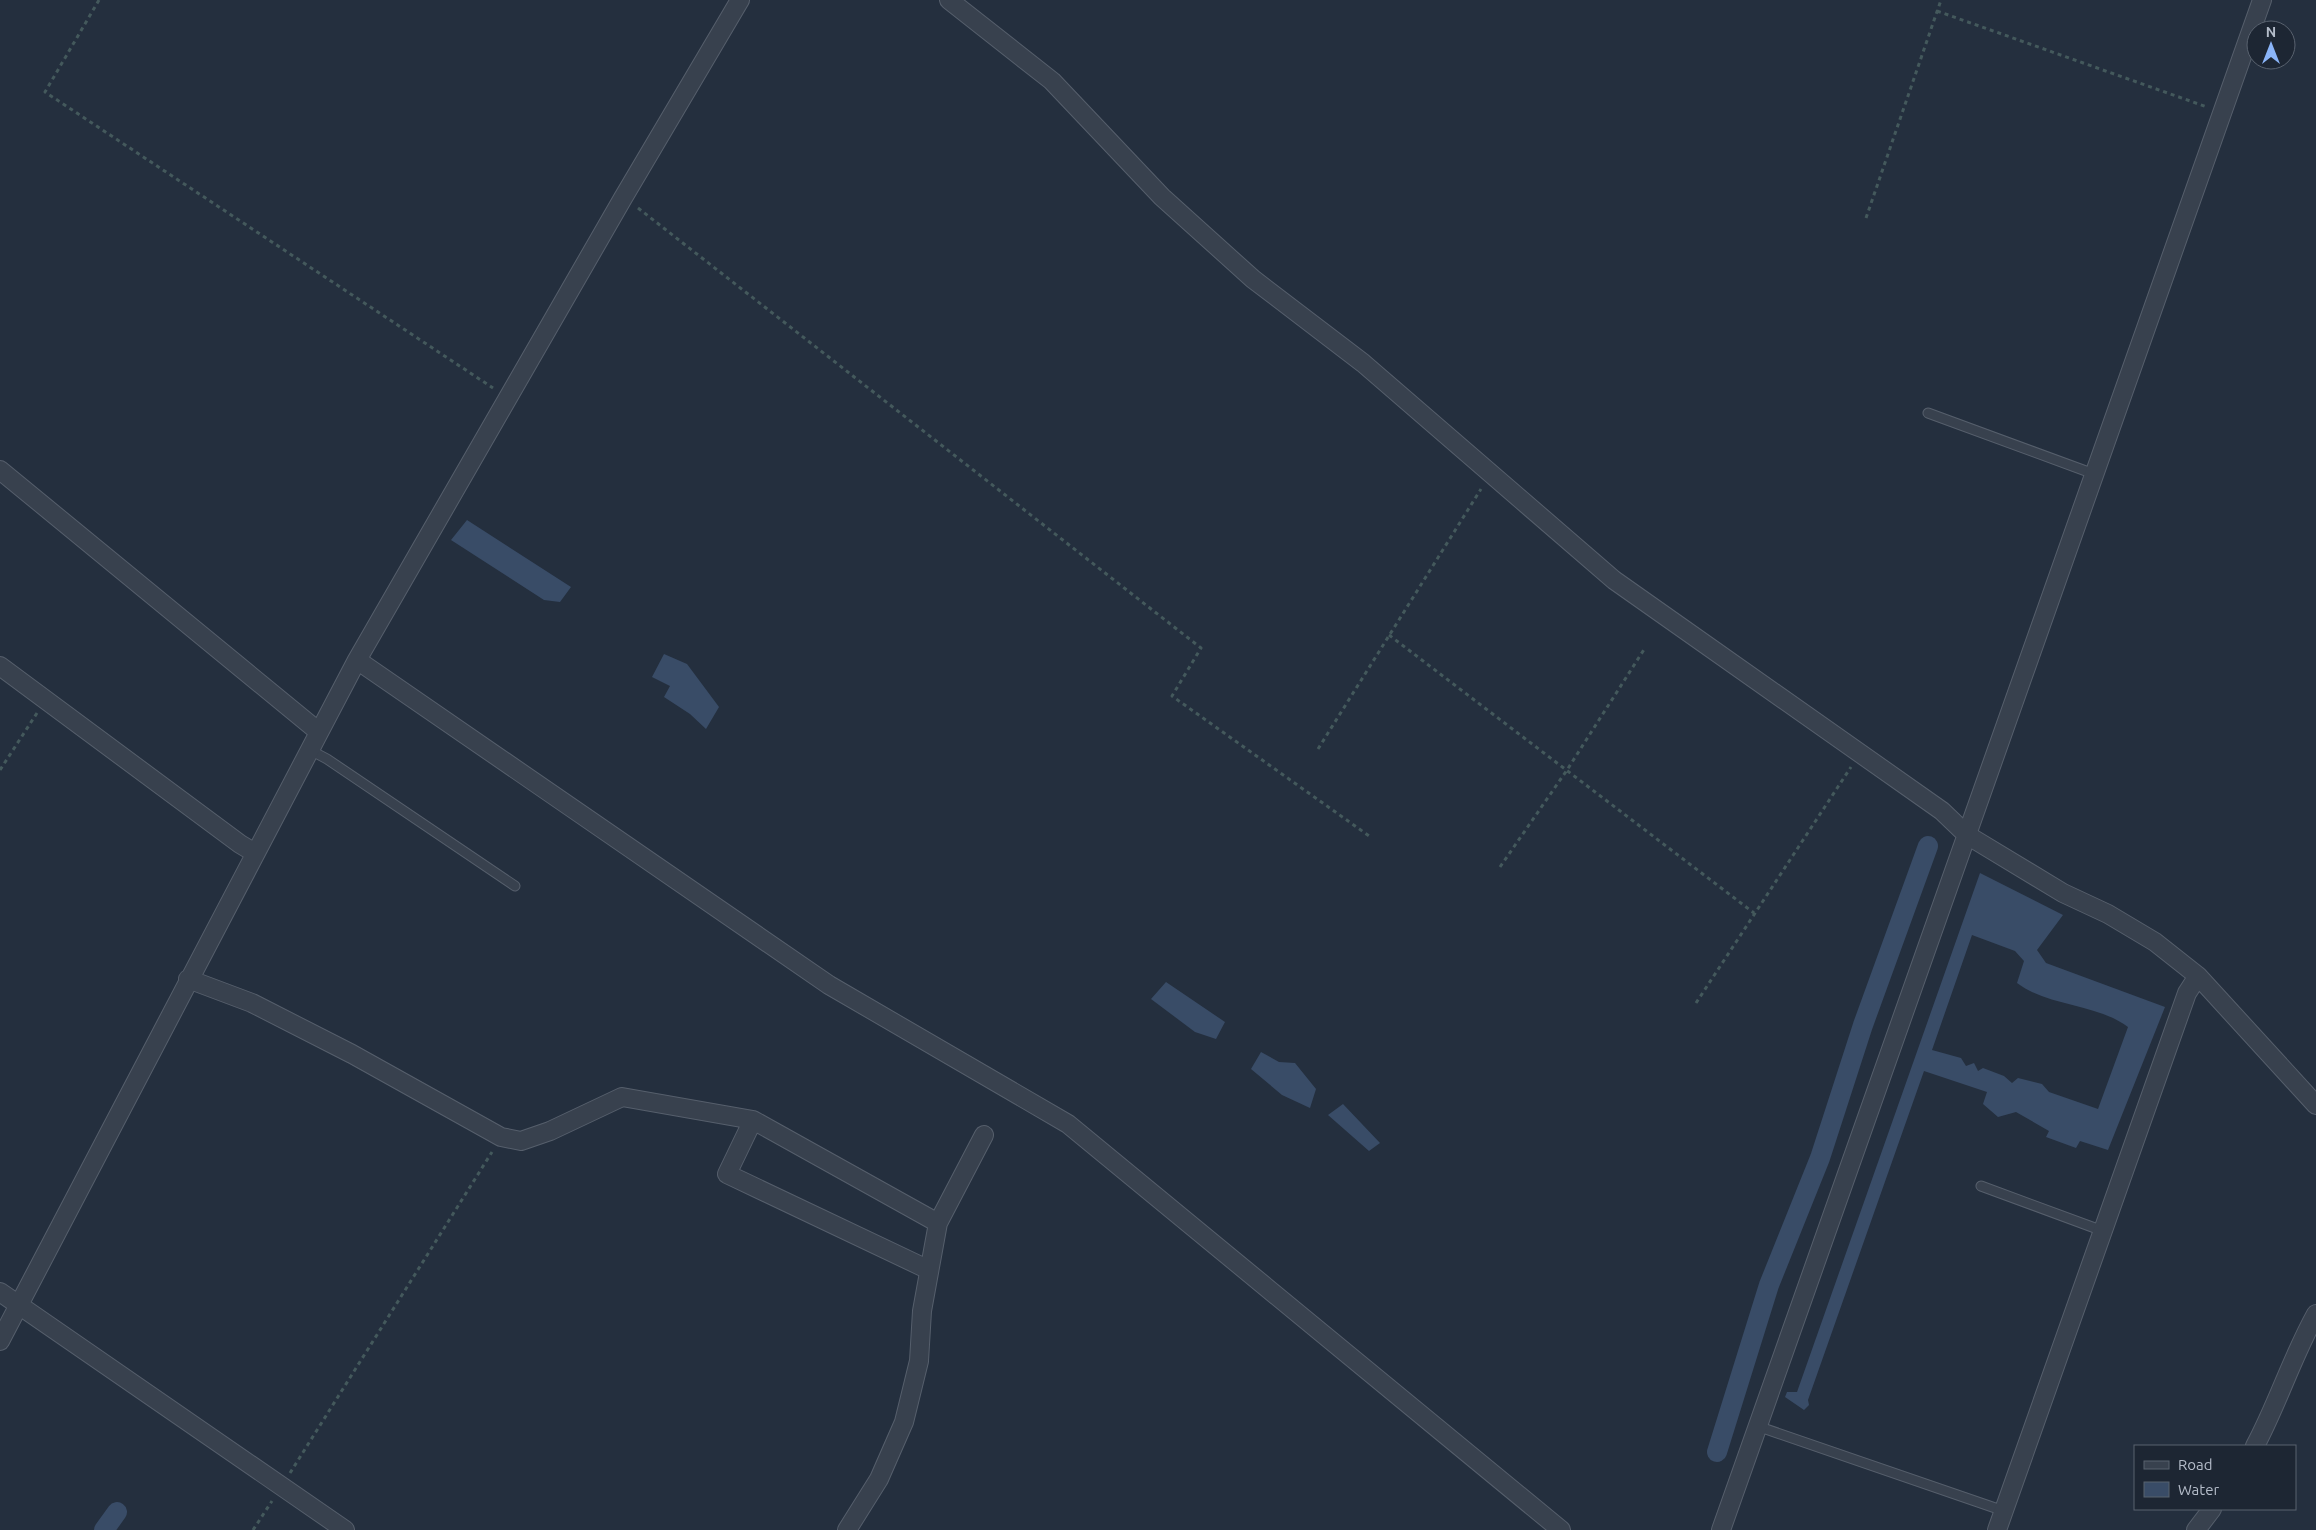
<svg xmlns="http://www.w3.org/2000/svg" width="2316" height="1530" font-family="Ubuntu,sans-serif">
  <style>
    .water { fill: #394c67; fill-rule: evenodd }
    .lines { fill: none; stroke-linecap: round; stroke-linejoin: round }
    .canal { stroke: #394c67; stroke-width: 20 }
    .service-casing { stroke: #565f6c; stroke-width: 11 }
    .minor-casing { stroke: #565f6c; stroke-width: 20 }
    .path { stroke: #44595c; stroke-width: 3; stroke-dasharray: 4 4; stroke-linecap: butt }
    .service { stroke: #38414e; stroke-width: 9 }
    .minor { stroke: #38414e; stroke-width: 18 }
  </style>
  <rect width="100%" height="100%" fill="#242f3e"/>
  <path class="water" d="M 467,520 L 571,587 L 560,602 L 544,600 L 451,540 Z
    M 664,654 L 687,664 L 719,707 L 706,729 L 690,714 L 664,697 L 670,686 L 652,677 Z
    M 1980,873 L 2063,915 L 2037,950 L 2046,963 L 2165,1007 L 2108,1150 L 2080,1141 L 2076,1148 L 2046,1137 L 2049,1131 L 2016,1112 L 1998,1117 L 1983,1104 L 1987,1092 L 1924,1071 L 1808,1400 L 1809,1405 L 1804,1410 L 1785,1397 L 1787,1392 L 1797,1392 ZM 1972,935 L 2015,951 L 2024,961 L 2017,983 C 2049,1007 2096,1003 2128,1027 L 2098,1109 L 2049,1092 L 2042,1084 L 2018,1078 L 2012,1083 L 2004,1076 L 1983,1068 L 1978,1071 L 1974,1063 L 1966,1066 L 1961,1058 L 1932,1050 Z
    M 1166,982 L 1225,1022 L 1216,1039 L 1195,1032 L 1151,999 Z
    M 1261,1052 L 1279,1062 L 1295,1063 L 1316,1089 L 1310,1108 L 1282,1095 L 1251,1069 Z
    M 1343,1104 L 1380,1143 L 1369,1151 L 1328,1115 Z"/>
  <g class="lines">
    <path class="canal" d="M 1717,1452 L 1769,1285 L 1820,1158 L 1863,1025 L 1928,846
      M 104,1530 L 117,1512"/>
    <defs>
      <path id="service" d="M 1928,413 L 2094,474
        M 310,750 L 327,759 L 515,886
        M 1981,1186 L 2103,1231
        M 1757,1426 L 2004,1511"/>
      <path id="minor" d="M 949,0 L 1052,81 L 1162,197 L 1253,279 L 1363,363 L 1614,580 L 1942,811 L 1967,835 L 2063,893 L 2108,914 L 2155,942 L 2198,976 L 2316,1105
        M 0,470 L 319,732
        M 357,660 L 829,985 L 1068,1124 L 1561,1530
        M 0,666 L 240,844 L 255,853
        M 188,979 L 252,1003 L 352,1054 L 501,1137 L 521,1141 L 550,1131 L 622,1097 L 753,1120 L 938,1223
        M 753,1120 L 727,1174 L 929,1270
        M 0,1292 L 345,1530
        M 0,1341 L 357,660 L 623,198 L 740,0
        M 2255,1446 C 2278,1403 2292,1357 2316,1314
        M 847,1530 L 879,1479 L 904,1422 L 919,1361 L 922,1311 L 938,1223 L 984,1135
        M 1721,1530 L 2262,0
        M 1997,1530 L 2187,993 L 2198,976
        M 2196,1530 L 2212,1509"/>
    </defs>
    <use href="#service" class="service-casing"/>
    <use href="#minor" class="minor-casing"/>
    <path class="path" d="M 99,0 L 45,92 L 493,388
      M 1937,11 L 2207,107
      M 638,208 L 1201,648 L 1172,696 L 1372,838
      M 1866,218 L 1941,0
      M 1389,635 L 1754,913
      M 1318,749 L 1481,489
      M 0,770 L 37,713
      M 1500,867 L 1567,770 L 1645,648
      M 1696,1003 L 1851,767
      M 290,1473 L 492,1152
      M 253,1530 L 272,1501"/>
    <use href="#service" class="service"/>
    <use href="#minor" class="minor"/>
  </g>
  <rect x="2134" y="1445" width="162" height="65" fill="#1d2633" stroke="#59626f"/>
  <rect x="2144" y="1461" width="25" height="8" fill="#38414e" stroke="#59626f"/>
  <text x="2178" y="1470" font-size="15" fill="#b4bcc9">Road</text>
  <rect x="2144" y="1482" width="25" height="15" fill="#394c67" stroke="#59626f"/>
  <text x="2178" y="1495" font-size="15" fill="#b4bcc9">Water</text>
  <g transform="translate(2271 45)"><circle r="24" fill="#1d2633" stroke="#59626f"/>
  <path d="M0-4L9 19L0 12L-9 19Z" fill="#8ab4f8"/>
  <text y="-8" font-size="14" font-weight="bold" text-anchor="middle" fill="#b4bcc9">N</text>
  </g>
</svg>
